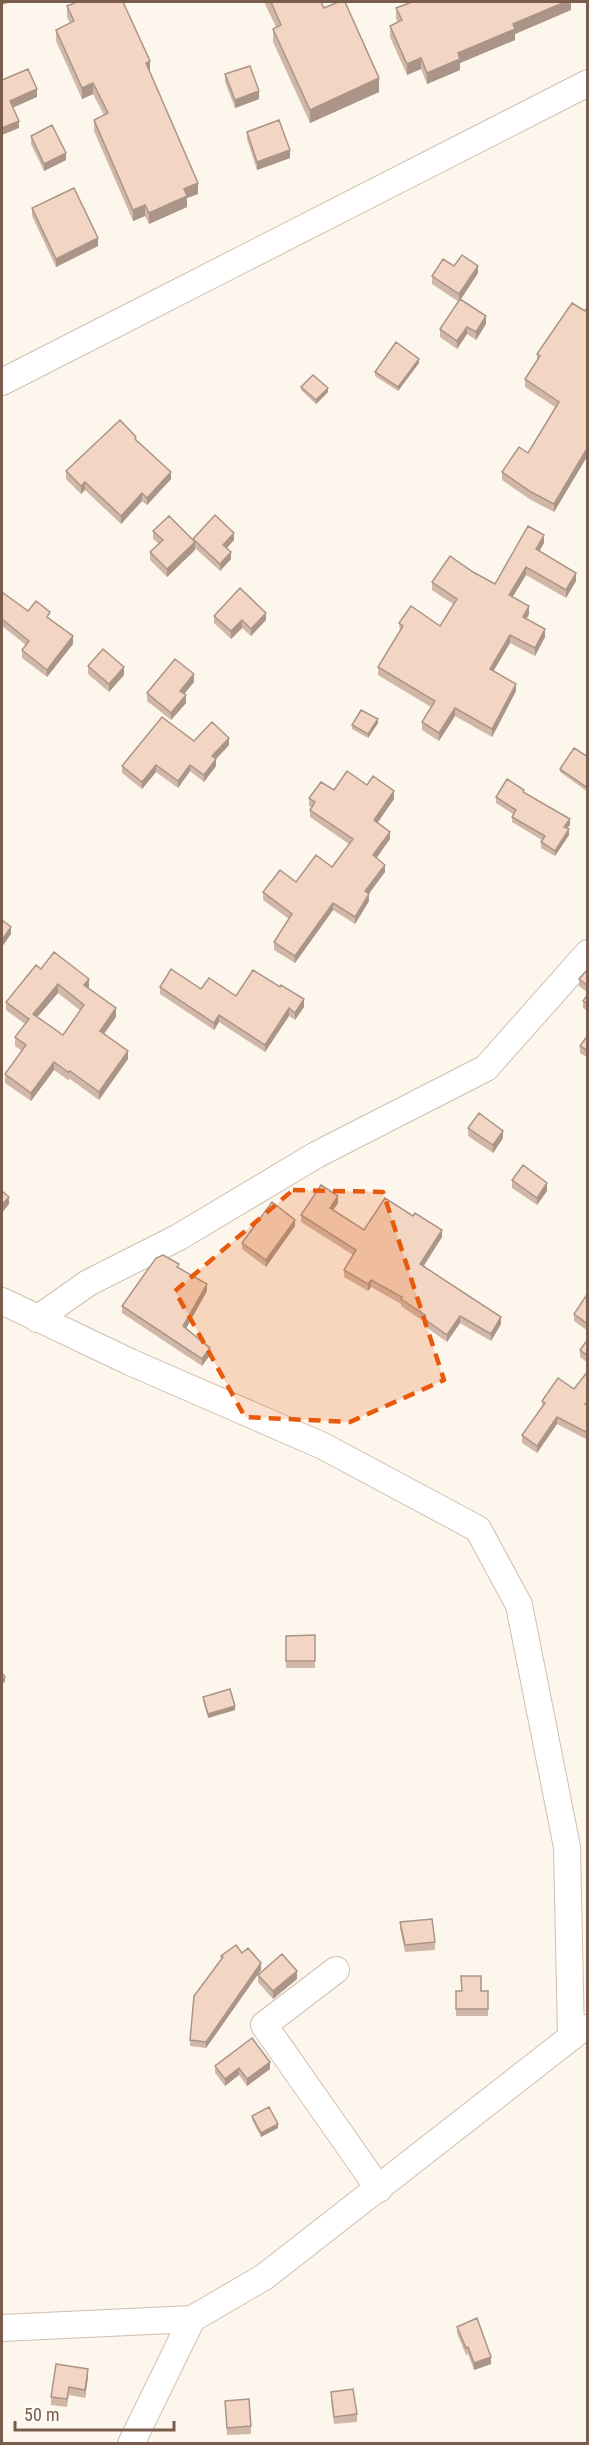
<svg xmlns="http://www.w3.org/2000/svg" width="589" height="2445" font-family="'Roboto Condensed',sans-serif">
  <style>
    .lines { fill: none; stroke-linecap: round; stroke-linejoin: round }
    .minor-casing { stroke: #d1beb0; stroke-width: 28 }
    .minor { stroke: #fff; stroke-width: 26 }
    .wall { fill: #d1b7a8; fill-rule: evenodd }
    .shaded-wall { fill: #aa9588 }
    .building { fill: #f3d5c3; stroke: #aa9588; stroke-width: 1.5; fill-rule: evenodd }
    .marked { fill: #e8590c; fill-opacity: 0.2; stroke: #e8590c; stroke-width: 4.5; stroke-dasharray: 12 8; stroke-linejoin: round }
  </style>
  <rect width="100%" height="100%" fill="#fdf6ec"/>
  <g class="lines">
    <defs>
      <path id="minor" d="M 2,382 L 588,83
        M 2,1301 L 130,1362 L 323,1446 L 478,1529 L 519,1605 L 567,1847 L 571,2037
        M 37,1319 L 88,1283 L 179,1237 L 316,1155 L 486,1068 L 588,953
        M 336,1970 L 264,2025 L 379,2189
        M 2,2328 L 192,2319
        M 131,2444 L 192,2319 L 264,2277 L 583,2028"/>
    </defs>
    <use href="#minor" class="minor-casing"/>
    <use href="#minor" class="minor"/>
  </g>
  <path class="wall" d="M 264,2 L 321,2 L 324,8 L 379,92 L 310,123 L 273,42 L 273,29 L 276,27 Z
    M 571,2 L 571,10 L 515,34 L 515,40 L 460,63 L 460,70 L 427,84 L 421,69 L 407,75 L 390,37 L 390,26 L 398,22 L 396,19 L 396,8 Z
    M 67,6 L 150,72 L 198,194 L 187,198 L 187,207 L 149,224 L 145,216 L 133,221 L 94,131 L 94,120 L 104,115 L 93,94 L 82,99 L 56,41 L 56,30 L 70,23 L 67,17 Z
    M 225,74 L 259,99 L 235,108 L 225,82 Z
    M 247,132 L 290,158 L 257,170 L 247,139 Z
    M 31,136 L 66,160 L 44,171 L 31,144 Z
    M 32,208 L 98,246 L 56,267 L 32,216 Z
    M 454,266 L 478,273 L 461,299 L 486,324 L 476,340 L 467,334 L 457,349 L 440,337 L 440,329 L 459,302 L 432,284 L 432,276 Z
    M 588,306 L 588,455 L 554,512 L 531,500 L 502,480 L 502,472 L 528,453 L 555,407 L 525,387 L 525,379 L 537,361 L 537,354 L 585,311 Z
    M 419,363 L 398,391 L 375,376 L 375,372 Z
    M 301,387 L 328,392 L 316,404 L 301,390 Z
    M 136,440 L 171,479 L 147,505 L 142,501 L 121,524 L 85,490 L 81,494 L 66,479 L 66,471 Z
    M 153,531 L 193,540 L 193,539 L 234,540 L 227,548 L 231,559 L 220,571 L 195,548 L 195,550 L 167,577 L 150,560 L 150,552 L 159,544 L 153,539 Z
    M 544,543 L 539,551 L 576,581 L 566,598 L 526,575 L 512,597 L 529,614 L 526,619 L 545,637 L 535,656 L 510,643 L 493,671 L 516,691 L 492,737 L 455,716 L 439,741 L 422,730 L 422,722 L 431,707 L 378,675 L 378,667 L 400,632 L 399,623 L 440,626 L 453,604 L 432,590 L 432,582 L 473,572 L 495,584 Z
    M 2,592 L 28,611 L 50,619 L 73,644 L 47,677 L 22,658 L 22,650 L 26,645 L 2,626 Z
    M 214,616 L 266,620 L 251,636 L 242,628 L 231,639 L 214,623 Z
    M 88,666 L 124,675 L 109,692 L 88,674 Z
    M 194,682 L 184,694 L 186,703 L 171,720 L 147,701 L 147,693 Z
    M 378,723 L 368,738 L 352,729 L 352,725 Z
    M 194,741 L 229,745 L 216,759 L 216,766 L 204,782 L 190,771 L 178,788 L 156,772 L 142,789 L 122,773 L 122,766 Z
    M 588,757 L 588,792 L 560,772 L 560,769 Z
    M 367,785 L 394,799 L 377,822 L 390,839 L 376,858 L 385,872 L 369,893 L 369,901 L 355,924 L 333,910 L 295,963 L 274,950 L 274,942 L 289,919 L 263,900 L 263,892 L 296,882 L 332,867 L 349,844 L 310,817 L 310,810 L 312,807 L 309,806 L 309,798 L 334,790 Z
    M 524,792 L 570,825 L 567,828 L 569,835 L 555,856 L 541,848 L 541,842 L 542,840 L 512,822 L 512,817 L 513,814 L 496,803 L 496,797 Z
    M 41,969 L 89,987 L 88,988 L 116,1017 L 104,1034 L 128,1059 L 99,1100 L 70,1079 L 68,1080 L 54,1070 L 31,1101 L 5,1083 L 5,1074 L 22,1051 L 15,1046 L 15,1037 L 25,1024 L 6,1010 L 6,1002 ZM 58,993 L 81,1011 L 63,1035 L 37,1017 Z
    M 588,969 L 588,993 L 579,986 L 579,979 Z
    M 160,987 L 201,989 L 304,1007 L 295,1020 L 289,1016 L 265,1052 L 219,1022 L 214,1030 L 160,994 Z
    M 588,994 L 588,1011 L 583,1008 L 583,1001 Z
    M 588,1035 L 588,1058 L 580,1053 L 580,1046 Z
    M 468,1128 L 503,1138 L 493,1153 L 468,1136 Z
    M 512,1180 L 547,1191 L 537,1205 L 512,1188 Z
    M 338,1203 L 333,1210 L 364,1230 L 442,1237 L 424,1266 L 501,1324 L 491,1341 L 460,1323 L 447,1342 L 423,1325 L 423,1321 L 401,1306 L 401,1304 L 371,1287 L 368,1291 L 344,1277 L 344,1270 L 353,1255 L 301,1222 L 301,1215 Z
    M 295,1226 L 266,1267 L 242,1249 L 242,1243 Z
    M 179,1268 L 207,1291 L 186,1328 L 210,1355 L 202,1366 L 122,1313 L 122,1306 Z
    M 588,1293 L 588,1331 L 574,1321 L 574,1314 Z
    M 588,1339 L 588,1363 L 580,1357 L 580,1350 Z
    M 588,1371 L 588,1440 L 557,1424 L 537,1453 L 522,1443 L 522,1435 L 542,1407 L 542,1401 L 574,1389 Z
    M 315,1635 L 315,1668 L 286,1668 L 286,1636 Z
    M 203,1697 L 235,1710 L 208,1718 L 203,1701 Z
    M 400,1922 L 435,1942 L 435,1950 L 405,1952 L 400,1929 Z
    M 242,1953 L 261,1970 L 206,2048 L 190,2046 L 190,2040 L 221,1959 L 221,1956 Z
    M 258,1975 L 297,1979 L 273,1999 L 258,1982 Z
    M 456,1991 L 488,1991 L 488,2016 L 456,2016 Z
    M 215,2066 L 270,2069 L 247,2086 L 239,2075 L 225,2086 L 215,2073 Z
    M 252,2116 L 278,2128 L 261,2137 L 252,2120 Z
    M 457,2327 L 491,2364 L 474,2370 L 468,2354 L 466,2355 L 457,2333 Z
    M 88,2377 L 85,2398 L 69,2395 L 67,2407 L 51,2405 L 51,2397 Z
    M 331,2392 L 357,2414 L 357,2422 L 334,2424 L 331,2400 Z
    M 225,2401 L 251,2426 L 251,2434 L 227,2435 Z"/>
  <path class="shaded-wall" d="M 2,2 L 10,2 L 2,5 Z
    M 565,2 L 571,2 L 571,10 L 515,34 L 515,40 L 460,63 L 460,70 L 427,84 L 427,73 L 458,53 L 513,24 Z
    M 421,58 L 421,69 L 407,75 L 407,64 Z
    M 150,61 L 150,72 L 146,63 Z
    M 379,78 L 379,92 L 310,123 L 310,110 Z
    M 93,83 L 93,94 L 82,99 L 82,88 Z
    M 37,89 L 37,97 L 10,109 L 10,101 Z
    M 259,91 L 259,99 L 235,108 L 235,100 Z
    M 19,121 L 19,128 L 2,135 L 2,128 Z
    M 290,150 L 290,158 L 257,170 L 257,162 Z
    M 66,153 L 66,160 L 44,171 L 44,164 Z
    M 198,183 L 198,194 L 187,198 L 187,207 L 149,224 L 149,213 L 184,189 Z
    M 145,205 L 145,216 L 133,221 L 133,210 Z
    M 98,238 L 98,246 L 56,267 L 56,259 Z
    M 478,266 L 478,273 L 459,302 L 459,294 Z
    M 486,316 L 486,324 L 476,340 L 476,332 Z
    M 467,327 L 467,334 L 457,349 L 457,341 Z
    M 419,359 L 419,363 L 398,391 L 398,387 Z
    M 328,388 L 328,392 L 316,404 L 316,400 Z
    M 588,447 L 588,455 L 554,512 L 554,504 Z
    M 171,472 L 171,479 L 147,505 L 147,498 Z
    M 85,482 L 85,490 L 81,494 L 81,486 Z
    M 142,493 L 142,501 L 121,524 L 121,516 Z
    M 234,533 L 234,540 L 223,552 L 223,545 Z
    M 544,535 L 544,543 L 536,557 L 536,549 Z
    M 195,542 L 195,550 L 167,577 L 167,569 Z
    M 231,552 L 231,559 L 220,571 L 220,564 Z
    M 526,567 L 526,575 L 509,603 L 509,595 Z
    M 576,573 L 576,581 L 566,598 L 566,590 Z
    M 529,606 L 529,614 L 523,625 L 523,617 Z
    M 266,613 L 266,620 L 251,636 L 251,629 Z
    M 242,620 L 242,628 L 231,639 L 231,631 Z
    M 545,629 L 545,637 L 535,656 L 535,648 Z
    M 510,635 L 510,643 L 490,677 L 490,669 Z
    M 73,636 L 73,644 L 47,677 L 47,670 Z
    M 124,667 L 124,675 L 109,692 L 109,684 Z
    M 194,674 L 194,682 L 180,699 L 180,691 Z
    M 516,684 L 516,691 L 492,737 L 492,729 Z
    M 186,695 L 186,703 L 171,720 L 171,713 Z
    M 455,708 L 455,716 L 439,741 L 439,733 Z
    M 378,719 L 378,723 L 368,738 L 368,734 Z
    M 229,738 L 229,745 L 216,759 L 216,766 L 204,782 L 204,775 L 212,756 Z
    M 156,765 L 156,772 L 142,789 L 142,782 Z
    M 190,765 L 190,771 L 178,788 L 178,781 Z
    M 394,791 L 394,799 L 374,828 L 374,820 Z
    M 570,819 L 570,825 L 564,832 L 564,827 Z
    M 569,829 L 569,835 L 555,856 L 555,851 Z
    M 390,832 L 390,839 L 373,863 L 373,855 Z
    M 385,865 L 385,872 L 365,899 L 365,891 Z
    M 369,894 L 369,901 L 355,924 L 355,917 Z
    M 333,903 L 333,910 L 295,963 L 295,956 Z
    M 11,927 L 11,934 L 2,947 L 2,940 Z
    M 89,979 L 89,987 L 84,994 L 84,985 Z
    M 58,984 L 58,993 L 33,1022 L 33,1014 Z
    M 304,999 L 304,1007 L 295,1020 L 295,1013 Z
    M 116,1008 L 116,1017 L 100,1039 L 100,1031 Z
    M 289,1008 L 289,1016 L 265,1052 L 265,1045 Z
    M 219,1015 L 219,1022 L 214,1030 L 214,1023 Z
    M 128,1051 L 128,1059 L 99,1100 L 99,1092 Z
    M 54,1062 L 54,1070 L 31,1101 L 31,1093 Z
    M 503,1131 L 503,1138 L 493,1153 L 493,1145 Z
    M 547,1183 L 547,1191 L 537,1205 L 537,1198 Z
    M 338,1196 L 338,1203 L 330,1215 L 330,1208 Z
    M 9,1197 L 9,1204 L 2,1213 L 2,1205 Z
    M 295,1220 L 295,1226 L 266,1267 L 266,1260 Z
    M 442,1230 L 442,1237 L 420,1271 L 420,1264 Z
    M 371,1280 L 371,1287 L 368,1291 L 368,1284 Z
    M 207,1284 L 207,1291 L 183,1334 L 183,1326 Z
    M 460,1316 L 460,1323 L 447,1342 L 447,1335 Z
    M 501,1317 L 501,1324 L 491,1341 L 491,1334 Z
    M 210,1348 L 210,1355 L 202,1366 L 202,1359 Z
    M 557,1417 L 557,1424 L 537,1453 L 537,1446 Z
    M 5,1677 L 5,1681 L 2,1685 L 2,1681 Z
    M 235,1706 L 235,1710 L 208,1718 L 208,1714 Z
    M 261,1963 L 261,1970 L 206,2048 L 206,2042 Z
    M 297,1971 L 297,1979 L 273,1999 L 273,1991 Z
    M 270,2062 L 270,2069 L 247,2086 L 247,2079 Z
    M 239,2068 L 239,2075 L 225,2086 L 225,2079 Z
    M 278,2124 L 278,2128 L 261,2137 L 261,2133 Z
    M 491,2357 L 491,2364 L 474,2370 L 474,2363 Z
    M 88,2369 L 88,2377 L 85,2398 L 85,2390 Z"/>
  <path class="building" d="M 77,2 L 123,2 L 150,61 L 146,63 L 198,183 L 184,189 L 187,196 L 149,213 L 145,205 L 133,210 L 94,120 L 108,113 L 93,83 L 82,88 L 56,30 L 74,21 L 67,6 Z
    M 271,2 L 321,2 L 324,8 L 338,2 L 345,2 L 379,78 L 310,110 L 273,29 L 281,25 Z
    M 412,2 L 565,2 L 513,24 L 515,29 L 458,53 L 460,59 L 427,73 L 421,58 L 407,64 L 390,26 L 402,20 L 396,8 Z
    M 250,66 L 259,91 L 235,100 L 225,74 Z
    M 28,69 L 37,89 L 10,101 L 19,121 L 2,128 L 2,80 Z
    M 279,120 L 290,150 L 257,162 L 247,132 Z
    M 52,125 L 66,153 L 44,164 L 31,136 Z
    M 74,188 L 98,238 L 56,259 L 32,208 Z
    M 462,255 L 478,266 L 459,294 L 432,276 L 443,259 L 454,266 Z
    M 460,299 L 486,316 L 476,332 L 467,327 L 457,341 L 440,329 Z
    M 572,303 L 585,311 L 588,306 L 588,447 L 554,504 L 531,492 L 502,472 L 519,447 L 528,453 L 559,402 L 525,379 L 540,356 L 537,354 Z
    M 396,342 L 419,359 L 398,387 L 375,372 Z
    M 313,375 L 328,388 L 316,400 L 301,387 Z
    M 120,420 L 136,437 L 135,439 L 171,472 L 147,498 L 142,493 L 121,516 L 85,482 L 81,486 L 66,471 Z
    M 215,515 L 234,533 L 223,545 L 231,552 L 220,564 L 193,539 Z
    M 169,516 L 195,542 L 167,569 L 150,552 L 163,540 L 153,531 Z
    M 528,526 L 544,535 L 536,549 L 576,573 L 566,590 L 526,567 L 509,595 L 529,606 L 523,617 L 545,629 L 535,648 L 510,635 L 490,669 L 516,684 L 492,729 L 455,708 L 439,733 L 422,722 L 435,701 L 378,667 L 403,626 L 399,623 L 411,606 L 440,626 L 457,599 L 432,582 L 450,556 L 473,572 L 495,584 Z
    M 240,588 L 266,613 L 251,629 L 242,620 L 231,631 L 214,616 Z
    M 2,592 L 28,611 L 36,601 L 50,612 L 47,617 L 73,636 L 47,670 L 22,650 L 29,641 L 2,619 Z
    M 103,649 L 124,667 L 109,684 L 88,666 Z
    M 175,659 L 194,674 L 180,691 L 186,695 L 171,713 L 147,693 Z
    M 361,710 L 378,719 L 368,734 L 352,725 Z
    M 162,717 L 194,741 L 212,722 L 229,738 L 212,756 L 216,759 L 204,775 L 190,765 L 178,781 L 156,765 L 142,782 L 122,766 Z
    M 574,748 L 588,757 L 588,788 L 560,769 Z
    M 347,771 L 367,785 L 373,776 L 394,791 L 374,820 L 390,832 L 373,855 L 385,865 L 365,891 L 369,894 L 355,917 L 333,903 L 295,956 L 274,942 L 292,914 L 263,892 L 280,870 L 296,882 L 316,855 L 332,867 L 353,839 L 310,810 L 315,802 L 309,798 L 321,782 L 334,790 Z
    M 507,779 L 524,790 L 523,792 L 570,819 L 564,827 L 569,829 L 555,851 L 541,842 L 545,836 L 512,817 L 516,810 L 496,797 Z
    M 2,920 L 11,927 L 2,940 Z
    M 54,952 L 89,979 L 84,985 L 116,1008 L 100,1031 L 128,1051 L 99,1092 L 70,1071 L 68,1072 L 54,1062 L 31,1093 L 5,1074 L 26,1045 L 15,1037 L 29,1019 L 6,1002 L 36,965 L 41,969 ZM 58,984 L 84,1005 L 63,1035 L 33,1014 Z
    M 171,969 L 201,989 L 209,978 L 236,996 L 253,970 L 280,987 L 281,985 L 304,999 L 295,1013 L 289,1008 L 265,1045 L 219,1015 L 214,1023 L 160,987 Z
    M 588,969 L 588,986 L 579,979 Z
    M 588,994 L 588,1004 L 583,1001 Z
    M 588,1035 L 588,1051 L 580,1046 Z
    M 479,1113 L 503,1131 L 493,1145 L 468,1128 Z
    M 523,1165 L 547,1183 L 537,1198 L 512,1180 Z
    M 321,1185 L 338,1196 L 330,1208 L 364,1230 L 385,1198 L 413,1216 L 415,1213 L 442,1230 L 420,1264 L 501,1317 L 491,1334 L 460,1316 L 447,1335 L 423,1318 L 425,1315 L 401,1299 L 402,1297 L 371,1280 L 368,1284 L 344,1270 L 356,1250 L 301,1215 Z
    M 2,1191 L 9,1197 L 2,1205 Z
    M 272,1202 L 295,1220 L 266,1260 L 242,1243 Z
    M 163,1255 L 179,1264 L 177,1267 L 207,1284 L 183,1326 L 210,1348 L 202,1359 L 122,1306 L 156,1258 Z
    M 588,1293 L 588,1324 L 574,1314 Z
    M 588,1339 L 588,1356 L 580,1350 Z
    M 588,1371 L 588,1401 L 585,1404 L 588,1405 L 588,1433 L 557,1417 L 537,1446 L 522,1435 L 545,1403 L 542,1401 L 558,1378 L 574,1389 Z
    M 315,1635 L 315,1661 L 286,1661 L 286,1636 Z
    M 2,1673 L 5,1677 L 2,1681 Z
    M 230,1689 L 235,1706 L 208,1714 L 203,1697 Z
    M 432,1919 L 435,1942 L 405,1945 L 400,1922 Z
    M 236,1945 L 242,1953 L 248,1948 L 261,1963 L 206,2042 L 190,2040 L 194,1996 L 223,1957 L 221,1956 Z
    M 282,1954 L 297,1971 L 273,1991 L 258,1975 Z
    M 461,1976 L 481,1976 L 481,1991 L 488,1991 L 488,2009 L 456,2009 L 456,1991 L 462,1991 Z
    M 252,2038 L 270,2062 L 247,2079 L 239,2068 L 225,2079 L 215,2066 Z
    M 269,2107 L 278,2124 L 261,2133 L 252,2116 Z
    M 477,2318 L 491,2357 L 474,2363 L 468,2347 L 466,2348 L 457,2327 Z
    M 56,2364 L 88,2369 L 85,2390 L 69,2387 L 67,2399 L 51,2397 Z
    M 353,2389 L 357,2414 L 334,2417 L 331,2392 Z
    M 249,2399 L 251,2426 L 227,2428 L 225,2401 Z"/>
  <path class="marked" d="M 293,1190 L 383,1192 L 444,1380 L 350,1422 L 245,1417 L 175,1291 Z"/>
  <rect width="589" height="2445" fill="none" stroke="#7a5c4d" stroke-width="6"/>
  <path d="M15 2421v9h159v-9" fill="none" stroke="#7a5c4d" stroke-width="3"/>
  <text x="24" y="2421" font-size="18" fill="#7a5c4d" stroke="#fffaf3" stroke-width="4.5" paint-order="stroke">50 m</text>
</svg>
